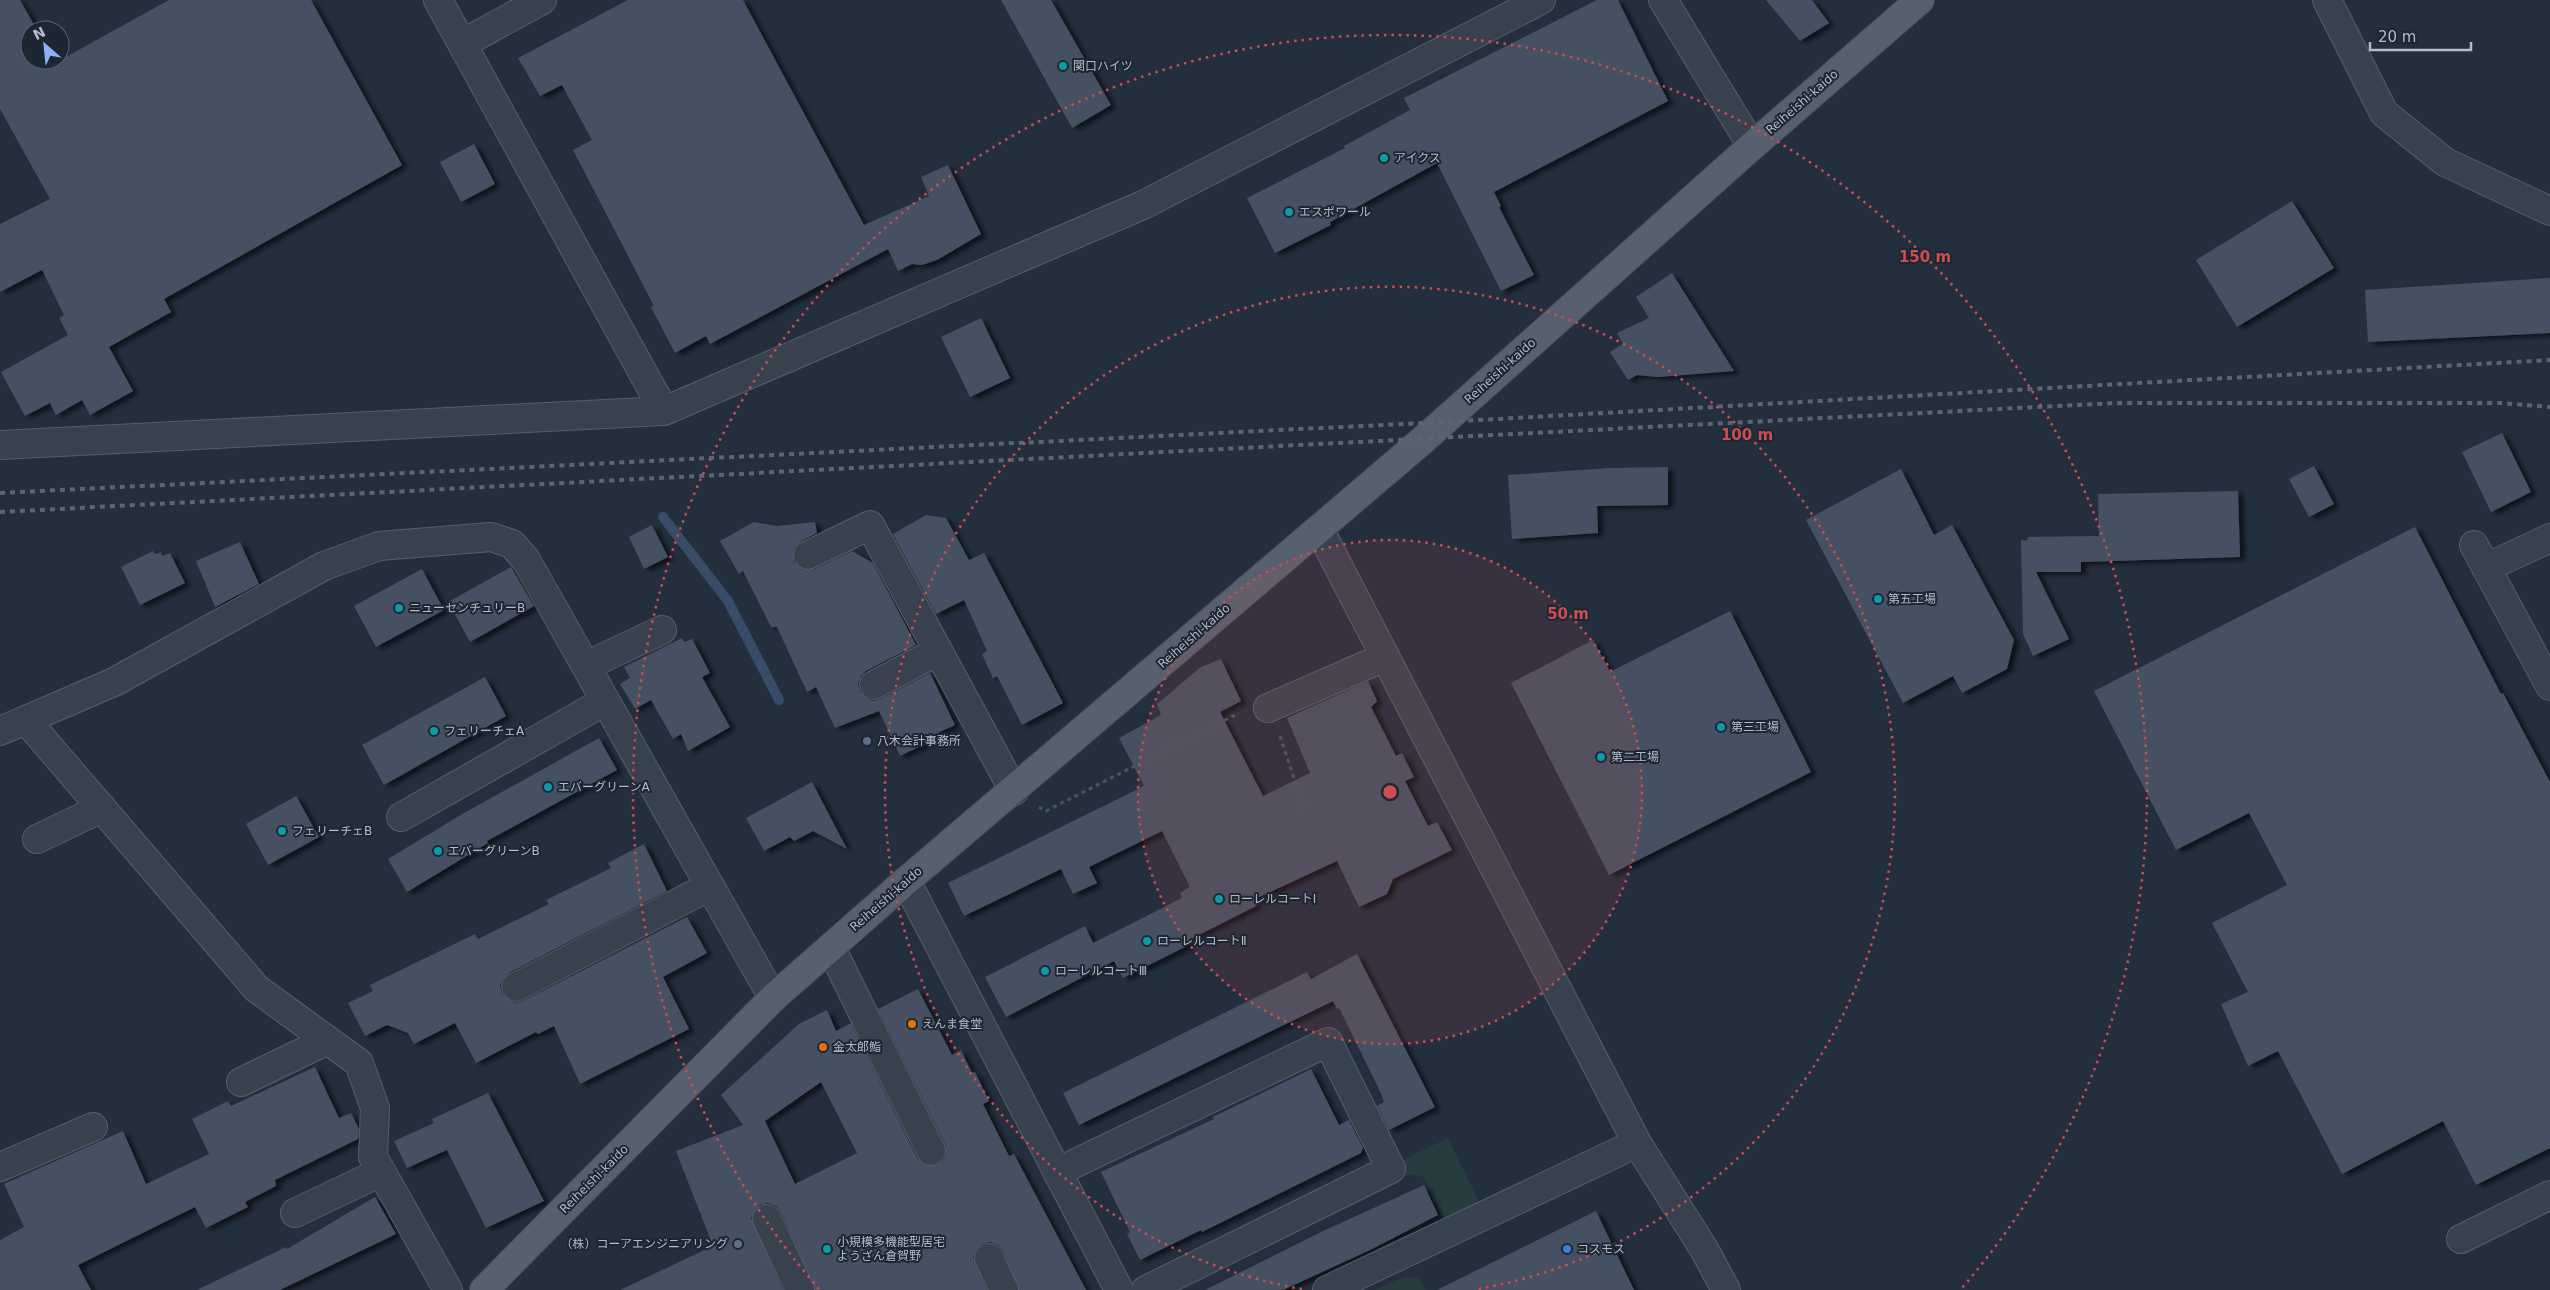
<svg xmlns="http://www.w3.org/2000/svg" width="2550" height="1290" font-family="'DejaVu Sans','Noto Sans JP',sans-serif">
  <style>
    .green { fill: #263c3f }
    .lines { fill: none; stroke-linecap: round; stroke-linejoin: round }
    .stream { stroke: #394c67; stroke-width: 10 }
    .building { fill: #455162; fill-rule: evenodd; filter: url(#shadow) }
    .minor-casing { stroke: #565f6c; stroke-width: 30 }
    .major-casing { stroke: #414a57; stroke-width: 30 }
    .path { stroke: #44595c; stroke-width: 3; stroke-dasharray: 4 4; stroke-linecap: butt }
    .minor { stroke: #38414e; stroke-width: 28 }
    .major { stroke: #56606e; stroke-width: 28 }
    .rail { stroke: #5a6575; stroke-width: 4; stroke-dasharray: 5 5; stroke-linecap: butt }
    .ring { fill: none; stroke: #ce4d50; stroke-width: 2.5; stroke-dasharray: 2.5 5 }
    .culture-dot { fill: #0f9aa8; stroke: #1d2633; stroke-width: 2 }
    .service-dot { fill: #5c6f8a; stroke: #1d2633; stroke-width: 2 }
    .food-dot { fill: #e8710a; stroke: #1d2633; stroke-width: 2 }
    .shop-dot { fill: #3f7fe0; stroke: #1d2633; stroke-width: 2 }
    .labels { text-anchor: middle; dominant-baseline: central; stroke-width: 4; stroke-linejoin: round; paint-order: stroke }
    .poi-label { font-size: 12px; fill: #b4bcc9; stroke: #1d2633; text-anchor: start }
    .street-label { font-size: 12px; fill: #b4bcc9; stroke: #1d2633 }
    .centre { fill: #ce4d50; stroke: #1d2633; stroke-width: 2.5 }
    .ring-label { font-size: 15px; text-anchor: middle; font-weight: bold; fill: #ce4d50; stroke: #1d2633; stroke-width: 4; stroke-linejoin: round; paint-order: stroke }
  </style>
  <defs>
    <filter id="shadow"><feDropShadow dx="5.5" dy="3" stdDeviation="2.5" flood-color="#0009"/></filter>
  </defs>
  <rect width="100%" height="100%" fill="#242f3e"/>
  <path class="green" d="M 1448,1138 L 1482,1208 L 1447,1226 L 1423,1176 L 1405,1175 L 1399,1162 Z
    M 1405,1276 L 1420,1279 L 1425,1290 L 1376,1290 Z"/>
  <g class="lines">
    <path class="stream" d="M 663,517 L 728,601 L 779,700"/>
  </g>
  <path class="building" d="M 0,0 L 20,0 L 37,30 L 30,30 L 30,60 L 53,60 L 55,63 L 169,0 L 311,0 L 402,165 L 164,299 L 171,312 L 109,347 L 133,391 L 90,415 L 82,400 L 56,415 L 50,403 L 25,416 L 1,372 L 68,335 L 59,318 L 64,315 L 42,270 L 0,292 L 0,224 L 50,199 L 0,109 Z
    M 628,0 L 743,0 L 864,225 L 929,196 L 921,177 L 948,165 L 981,234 L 937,260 L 922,265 L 912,264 L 898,271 L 888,249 L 710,344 L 706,336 L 675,353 L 651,307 L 654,306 L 573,150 L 592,140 L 562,85 L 540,96 L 518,58 Z
    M 1001,0 L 1051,0 L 1111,105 L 1072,128 Z
    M 1597,0 L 1618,0 L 1668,101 L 1494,192 L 1501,206 L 1499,207 L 1534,275 L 1501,291 L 1437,163 L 1330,222 L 1331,225 L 1275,253 L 1247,198 L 1345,148 L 1344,146 L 1410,110 L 1404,98 Z
    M 1766,0 L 1812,0 L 1829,23 L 1800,41 Z
    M 474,144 L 495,184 L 461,202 L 440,162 Z
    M 2292,201 L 2334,268 L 2237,327 L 2196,260 Z
    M 1672,273 L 1734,371 L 1658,377 L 1637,375 L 1628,380 L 1610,352 L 1623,344 L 1617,333 L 1649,318 L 1636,297 Z
    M 2550,278 L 2550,333 L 2368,342 L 2365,290 Z
    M 981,318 L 1010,378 L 970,397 L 941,337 Z
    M 2502,433 L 2531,492 L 2491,512 L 2462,452 Z
    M 2314,466 L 2334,504 L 2309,517 L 2289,479 Z
    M 1668,467 L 1668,505 L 1597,506 L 1598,533 L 1512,539 L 1508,475 L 1610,468 Z
    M 1901,469 L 1934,535 L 1952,525 L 2014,640 L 2007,669 L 1962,693 L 1953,676 L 1903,703 L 1806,520 Z
    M 2238,491 L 2240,557 L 2081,562 L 2081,572 L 2036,572 L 2069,639 L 2033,656 L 2023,634 L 2021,540 L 2027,541 L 2028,537 L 2099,536 L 2098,494 Z
    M 926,515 L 946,518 L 969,560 L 984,553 L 1063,703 L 1022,725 L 997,676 L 993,678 L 982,654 L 987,651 L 964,600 L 936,614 L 893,534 Z
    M 754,522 L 777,526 L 815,522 L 817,533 L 801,541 L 795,547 L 793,553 L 794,562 L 800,568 L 806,570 L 815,569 L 852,551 L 873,563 L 916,645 L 866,671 L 861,676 L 858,684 L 860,692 L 866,698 L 873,701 L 881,699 L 930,673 L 955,725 L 927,738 L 927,743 L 900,756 L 879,711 L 835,728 L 816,687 L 807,692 L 777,627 L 771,627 L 743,571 L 739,574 L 720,541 Z
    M 652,525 L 668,557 L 644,569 L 629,537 Z
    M 2415,527 L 2501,694 L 2503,693 L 2550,782 L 2550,1148 L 2476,1185 L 2443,1121 L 2342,1174 L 2278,1051 L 2248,1066 L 2221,1004 L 2248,992 L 2212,923 L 2287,885 L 2249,813 L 2176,850 L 2094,691 Z
    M 240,542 L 259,584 L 215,607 L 196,561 Z
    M 153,551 L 155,554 L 161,552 L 162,556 L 170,553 L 185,583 L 140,605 L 121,567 Z
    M 511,567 L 534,606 L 470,642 L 448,602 Z
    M 422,569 L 444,610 L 376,647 L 354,606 Z
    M 1730,611 L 1811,772 L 1609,875 L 1511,683 L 1593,640 L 1610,672 Z
    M 682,638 L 684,642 L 692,639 L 710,673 L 702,677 L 730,727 L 688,751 L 681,734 L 673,739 L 651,700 L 635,709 L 620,684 L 630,678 L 624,667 Z
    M 1221,659 L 1241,701 L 1220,712 L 1263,796 L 1310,773 L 1287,718 L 1368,681 L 1377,701 L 1371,707 L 1396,756 L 1402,753 L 1414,777 L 1405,781 L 1428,826 L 1437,822 L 1452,850 L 1393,879 L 1387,894 L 1359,907 L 1337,861 L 1255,899 L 1258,905 L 1189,940 L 1191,944 L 1123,978 L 1114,961 L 1006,1017 L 985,977 L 1085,926 L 1093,943 L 1182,898 L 1180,893 L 1190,887 L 1162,831 L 1089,867 L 1097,883 L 1073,894 L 1061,869 L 964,916 L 948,883 L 1144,786 L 1119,738 L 1161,715 L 1157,704 L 1201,667 Z
    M 485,677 L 506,716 L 384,785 L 362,745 Z
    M 599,738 L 617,770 L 487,841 L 488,843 L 407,892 L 388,859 L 464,813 Z
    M 812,782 L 847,849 L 813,831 L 794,841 L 790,837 L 764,851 L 746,818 Z
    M 296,796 L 319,837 L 268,865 L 246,824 Z
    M 644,844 L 667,891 L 509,973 L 503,979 L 500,986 L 502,994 L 508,1000 L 516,1003 L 523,1001 L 687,917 L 707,953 L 663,977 L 689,1029 L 580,1084 L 554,1026 L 538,1034 L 536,1032 L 476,1063 L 455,1023 L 414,1044 L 408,1033 L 387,1025 L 365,1036 L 348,1003 L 373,991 L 370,985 L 475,934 L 478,939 L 549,904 L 546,900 L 611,868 L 608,863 Z
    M 1357,954 L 1435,1107 L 1389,1130 L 1377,1106 L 1384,1102 L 1380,1091 L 1339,1008 L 1337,1009 L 1333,1001 L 1079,1125 L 1063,1093 L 1307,972 L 1311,979 Z
    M 918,989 L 952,1055 L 961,1050 L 972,1073 L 975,1072 L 989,1101 L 983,1104 L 1009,1156 L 1014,1154 L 1086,1290 L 1019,1290 L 1003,1251 L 998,1245 L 990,1242 L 982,1244 L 977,1249 L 973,1257 L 987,1290 L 815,1290 L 781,1212 L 776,1206 L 768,1203 L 760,1205 L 755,1210 L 751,1218 L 783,1290 L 620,1290 L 713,1246 L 676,1151 L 743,1125 L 721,1095 L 799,1024 L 827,1010 L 836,1031 L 851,1023 L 917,1158 L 923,1164 L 929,1166 L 937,1165 L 944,1160 L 946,1153 L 945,1144 L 878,1009 ZM 821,1082 L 857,1153 L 795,1184 L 765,1121 Z
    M 315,1067 L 339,1118 L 351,1113 L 359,1129 L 358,1139 L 275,1180 L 276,1186 L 245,1202 L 248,1207 L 206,1228 L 195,1207 L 78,1265 L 91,1290 L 0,1290 L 0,1240 L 24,1227 L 4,1184 L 123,1131 L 146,1184 L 209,1154 L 192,1119 L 228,1101 L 231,1106 Z
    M 1311,1069 L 1339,1125 L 1349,1120 L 1363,1148 L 1361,1153 L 1202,1232 L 1201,1230 L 1140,1260 L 1127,1234 L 1130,1232 L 1101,1172 L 1214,1119 L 1213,1117 Z
    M 488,1093 L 544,1201 L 486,1228 L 447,1150 L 407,1168 L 394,1141 L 434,1123 L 432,1119 Z
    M 1424,1185 L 1438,1215 L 1370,1250 L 1283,1290 L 1205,1290 L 1321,1232 Z
    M 375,1197 L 396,1234 L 280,1290 L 197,1290 L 286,1247 L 287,1249 Z
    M 1596,1211 L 1634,1290 L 1437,1290 Z"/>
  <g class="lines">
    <defs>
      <path id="minor" d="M 438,0 L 664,411
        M 1663,0 L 1752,146
        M 2327,0 L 2384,113 L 2445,162 L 2550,211
        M 462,44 L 542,0
        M 0,445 L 664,411 L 1143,205 L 1541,0
        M 1319,529 L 1637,1143 L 1704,1249 L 1726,1290
        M 2474,545 L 2550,686
        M 808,555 L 870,525 L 1014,791
        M 2486,568 L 2550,538
        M 586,666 L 662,630
        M 874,685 L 938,651
        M 1268,708 L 1385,657
        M 26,720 L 257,989 L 359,1063 L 375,1108 L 373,1157 L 448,1290
        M 0,731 L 114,682 L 324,566 L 379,546 L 491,537 L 512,544 L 526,560 L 773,998
        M 401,817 L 605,701
        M 37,839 L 102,808
        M 906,881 L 1119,1290
        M 831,948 L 931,1151
        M 516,987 L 710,886
        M 241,1082 L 326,1041
        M 0,1167 L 93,1127
        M 1057,1172 L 1328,1042 L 1391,1169 L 1146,1290
        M 295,1213 L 381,1172
        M 767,1219 L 800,1290
        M 2461,1239 L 2550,1195
        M 989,1258 L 1004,1290
        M 1327,1290 L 1637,1143"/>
      <path id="major" d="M 484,1290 L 773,998 L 906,881 L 1423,440 L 1752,146 L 1920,0"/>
    </defs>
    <use href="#minor" class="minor-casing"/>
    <use href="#major" class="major-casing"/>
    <path class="path" d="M 1280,736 L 1305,812
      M 1039,807 L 1046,811 L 1239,713"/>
    <use href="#minor" class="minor"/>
    <use href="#major" class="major"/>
    <path class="rail" d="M 0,493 L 1443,422 L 2550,360
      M 0,512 L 2115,403 L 2500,403 L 2550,407"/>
  </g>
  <circle cx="1390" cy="792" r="252" fill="#ce4d50" fill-opacity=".12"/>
  <g class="ring">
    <circle cx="1390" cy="792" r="252"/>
    <path d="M1302 1289A505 505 0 1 1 1478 1289"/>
    <path d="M819 1289A757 757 0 1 1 1961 1289"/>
  </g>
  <g class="culture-dot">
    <circle cx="1063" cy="66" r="5"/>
    <circle cx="1384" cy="158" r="5"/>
    <circle cx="1289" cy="212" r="5"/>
    <circle cx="1878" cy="599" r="5"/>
    <circle cx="399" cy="608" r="5"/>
    <circle cx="1721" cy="727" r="5"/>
    <circle cx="434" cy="731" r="5"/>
    <circle cx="1601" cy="757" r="5"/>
    <circle cx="548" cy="787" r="5"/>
    <circle cx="282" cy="831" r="5"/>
    <circle cx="438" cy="851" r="5"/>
    <circle cx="1219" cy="899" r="5"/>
    <circle cx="1147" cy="941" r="5"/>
    <circle cx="1045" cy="971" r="5"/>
    <circle cx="827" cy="1249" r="5"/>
  </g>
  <g class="service-dot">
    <circle cx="867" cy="741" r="5"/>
    <circle cx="738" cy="1244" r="5"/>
  </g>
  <g class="food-dot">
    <circle cx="912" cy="1024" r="5"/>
    <circle cx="823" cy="1047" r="5"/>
  </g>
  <circle class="shop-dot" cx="1567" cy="1249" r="5"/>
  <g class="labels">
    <g class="poi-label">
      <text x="1073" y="66">関口ハイツ</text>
      <text x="1394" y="158">アイクス</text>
      <text x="1299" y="212">エスポワール</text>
      <text x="1888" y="599">第五工場</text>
      <text x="409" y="608">ニューセンチュリーB</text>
      <text x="1731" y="727">第三工場</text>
      <text x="444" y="731">フェリーチェA</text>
      <text x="877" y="741">八木会計事務所</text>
      <text x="1611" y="757">第二工場</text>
      <text x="558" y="787">エバーグリーンA</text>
      <text x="292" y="831">フェリーチェB</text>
      <text x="448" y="851">エバーグリーンB</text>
      <text x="1229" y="899">ローレルコートⅠ</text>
      <text x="1157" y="941">ローレルコートⅡ</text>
      <text x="1055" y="971">ローレルコートⅢ</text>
      <text x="922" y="1024">えんま食堂</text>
      <text x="833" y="1047">金太郎鮨</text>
      <text x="837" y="1242">小規模多機能型居宅<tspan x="837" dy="14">ようざん倉賀野</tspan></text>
      <text x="728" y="1244" text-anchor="end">（株）コーアエンジニアリング</text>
      <text x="1577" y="1249">コスモス</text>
    </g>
    <g class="street-label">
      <text transform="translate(1802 102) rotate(-41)">Reiheishi-kaido</text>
      <text transform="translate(1500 371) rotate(-42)">Reiheishi-kaido</text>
      <text transform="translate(1194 636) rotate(-41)">Reiheishi-kaido</text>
      <text transform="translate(886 899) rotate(-41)">Reiheishi-kaido</text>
      <text transform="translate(594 1179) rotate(-45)">Reiheishi-kaido</text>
    </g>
  </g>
  <circle cx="1390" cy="792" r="8" class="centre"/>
  <g class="ring-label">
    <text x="1925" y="262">150 m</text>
    <text x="1747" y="440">100 m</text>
    <text x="1568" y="619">50 m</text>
  </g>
  <g transform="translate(45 45) rotate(333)"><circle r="24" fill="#1d2633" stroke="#59626f"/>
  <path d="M0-4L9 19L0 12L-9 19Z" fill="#8ab4f8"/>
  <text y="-8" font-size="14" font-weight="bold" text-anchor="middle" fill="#b4bcc9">N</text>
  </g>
  <path d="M2370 42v8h101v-8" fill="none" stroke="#b4bcc9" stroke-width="2.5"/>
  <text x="2378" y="42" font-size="15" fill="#b4bcc9" stroke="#1d2633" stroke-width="4" paint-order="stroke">20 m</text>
</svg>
